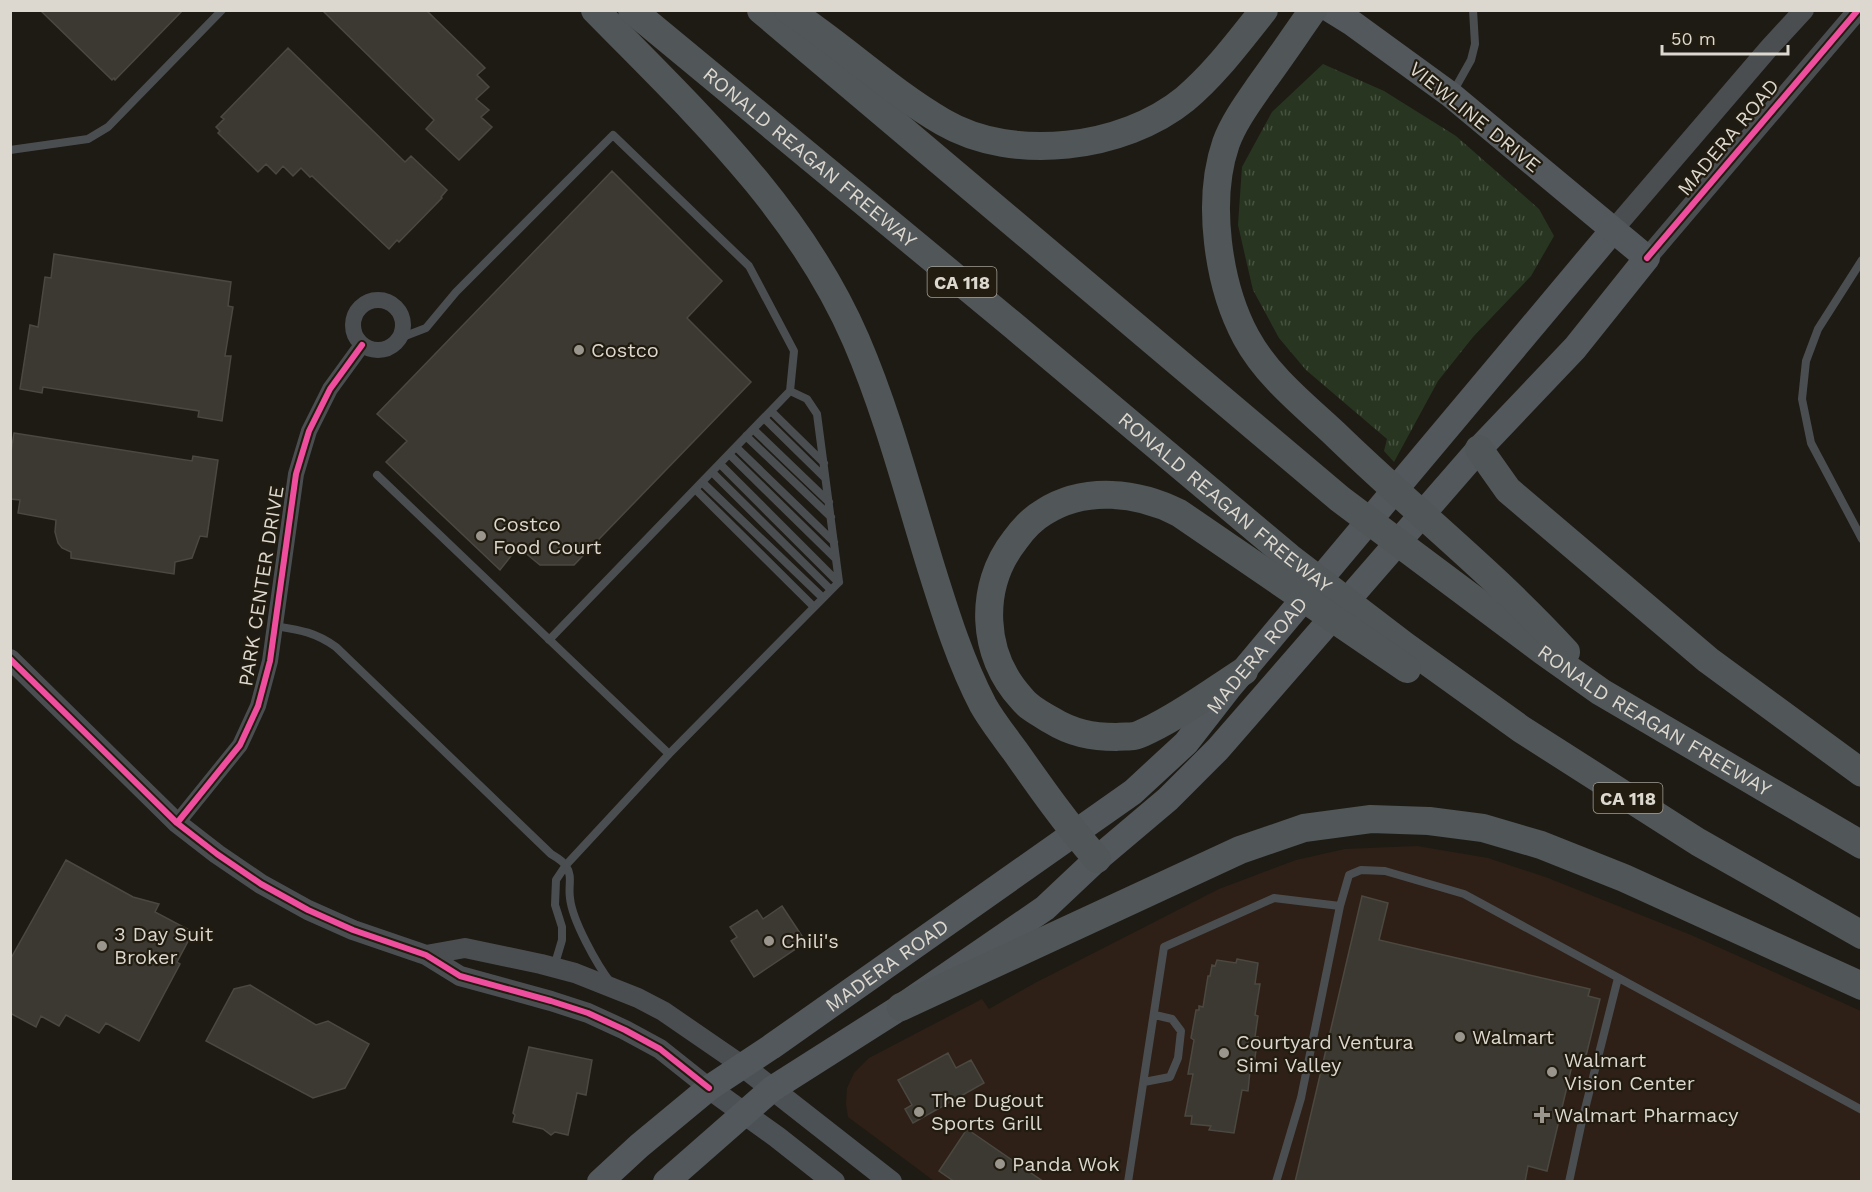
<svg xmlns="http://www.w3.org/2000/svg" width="1872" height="1192" font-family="'Work Sans',sans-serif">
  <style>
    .commercial { fill: #2e2016 }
    .grass { fill: url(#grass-tufts) }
    .building { fill: #3c3933; stroke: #4b4841; stroke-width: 1.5 }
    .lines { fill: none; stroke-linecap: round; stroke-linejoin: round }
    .service { stroke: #4b4e51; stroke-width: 8 }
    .minor { stroke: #4b4e51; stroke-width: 16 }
    .tertiary { stroke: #4b4e51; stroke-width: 20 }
    .secondary { stroke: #4c5155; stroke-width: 22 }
    .primary { stroke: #53585c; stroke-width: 26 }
    .motorway { stroke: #515658; stroke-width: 28 }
    .cycleway-casing { stroke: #221c10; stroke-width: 10 }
    .cycleway { stroke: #ef4d9e; stroke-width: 6 }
    .poi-dot { fill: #9a968e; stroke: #221c10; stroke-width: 2 }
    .labels { text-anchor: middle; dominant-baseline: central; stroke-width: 4.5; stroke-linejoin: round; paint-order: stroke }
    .shield { fill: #221c10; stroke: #a4a096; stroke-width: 1.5 }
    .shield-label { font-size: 18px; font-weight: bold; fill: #dcd8cf }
    .street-label { font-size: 20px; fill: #dcd8cf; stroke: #221c10 }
    .poi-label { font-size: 20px; fill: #dcd8cf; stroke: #221c10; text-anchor: start }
  </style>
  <defs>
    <pattern id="grass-tufts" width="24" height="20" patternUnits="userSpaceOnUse" patternTransform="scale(1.5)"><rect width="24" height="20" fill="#283621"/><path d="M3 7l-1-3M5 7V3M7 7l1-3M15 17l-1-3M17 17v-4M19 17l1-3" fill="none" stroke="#475240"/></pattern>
  </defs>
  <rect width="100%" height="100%" fill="#1e1b14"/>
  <path class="commercial" d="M 1417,846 L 1488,858 L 1548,878 L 1691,935 L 1861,1011 L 1861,1181 L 934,1181 L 848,1117 L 846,1104 L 847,1088 L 854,1073 L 869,1058 L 982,999 L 989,1009 L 1035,983 L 1219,889 L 1296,860 L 1345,849 Z"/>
  <path class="grass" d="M 1323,64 L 1384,91 L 1456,136 L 1539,209 L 1554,236 L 1531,276 L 1473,337 L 1438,381 L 1394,462 L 1384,451 L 1387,439 L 1306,370 L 1279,338 L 1253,290 L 1238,225 L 1242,167 L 1272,112 Z"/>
  <path class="building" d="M 40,10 L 183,10 L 115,80 L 114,78 L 112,80 Z
    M 322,10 L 426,10 L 485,68 L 477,75 L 489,87 L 476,99 L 489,110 L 481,117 L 492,127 L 459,160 L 426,129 L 434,120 Z
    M 288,48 L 405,162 L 411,156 L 447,190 L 441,197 L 442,198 L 399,242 L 397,240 L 389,249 L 312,176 L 310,177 L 301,168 L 293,176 L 283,166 L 276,174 L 266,164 L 258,172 L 218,133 L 220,131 L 216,127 L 224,119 L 221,117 Z
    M 612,171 L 722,281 L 687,318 L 751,382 L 574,565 L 540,565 L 518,547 L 500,570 L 386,462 L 407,441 L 377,414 Z
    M 54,254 L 231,282 L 228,306 L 233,307 L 225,356 L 231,356 L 222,421 L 198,417 L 199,411 L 43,387 L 42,393 L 20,389 L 30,325 L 38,327 L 45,277 L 51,278 Z
    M 14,433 L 192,461 L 193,456 L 218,460 L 207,537 L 200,536 L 192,558 L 175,562 L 174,574 L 71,558 L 71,552 L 62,548 L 58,543 L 55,532 L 56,520 L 18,513 L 20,500 L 10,499 L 10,458 Z
    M 66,860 L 133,897 L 159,904 L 155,912 L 193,932 L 177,962 L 180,964 L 139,1041 L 106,1023 L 99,1033 L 66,1015 L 59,1026 L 41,1016 L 36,1027 L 10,1013 L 10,960 Z
    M 1362,896 L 1388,903 L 1379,940 L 1590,989 L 1588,996 L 1600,999 L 1585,1060 L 1574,1057 L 1547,1171 L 1528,1166 L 1525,1182 L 1295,1182 Z
    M 782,906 L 806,942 L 754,977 L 731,941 L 737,937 L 730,927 L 757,910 L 763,919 Z
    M 1237,959 L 1258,963 L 1255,984 L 1260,984 L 1255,1015 L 1258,1016 L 1255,1037 L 1258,1037 L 1253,1071 L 1250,1071 L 1248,1091 L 1242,1090 L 1234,1133 L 1209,1130 L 1211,1126 L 1191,1124 L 1192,1116 L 1185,1116 L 1193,1074 L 1188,1074 L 1194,1040 L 1191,1038 L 1196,1010 L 1199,1010 L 1199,1006 L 1203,1007 L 1208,976 L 1210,976 L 1212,965 L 1215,966 L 1217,960 L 1236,963 Z
    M 250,985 L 316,1025 L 328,1021 L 369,1044 L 345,1088 L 313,1098 L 206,1041 L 234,989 Z
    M 529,1047 L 592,1060 L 586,1095 L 577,1093 L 568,1135 L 555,1132 L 551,1135 L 543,1129 L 513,1122 L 515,1115 L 513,1113 Z
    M 948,1053 L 956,1068 L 971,1060 L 984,1083 L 913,1123 L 905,1109 L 912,1105 L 898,1080 Z
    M 967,1129 L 1044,1182 L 955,1182 L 939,1171 Z"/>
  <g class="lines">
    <path class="service" d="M 1453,92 L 1471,60 L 1475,44 L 1473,10
      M 10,150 L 88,139 L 108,127 L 222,10
      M 1862,260 L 1818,329 L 1806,361 L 1802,399 L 1811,443 L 1862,539
      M 400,338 L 426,328 L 456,292 L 613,135 L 749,266 L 794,351 L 790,391 L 549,640
      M 790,391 L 807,399 L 817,414 L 839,582
      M 771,411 L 824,463
      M 764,418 L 825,478
      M 753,429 L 829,502
      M 746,436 L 831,517
      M 736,447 L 834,542
      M 729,454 L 836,559
      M 720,464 L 838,582
      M 712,472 L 831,590
      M 377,475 L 669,754
      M 702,482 L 823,598
      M 695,489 L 814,607
      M 275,626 C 300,630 315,632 336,647 L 551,854 C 556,857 563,861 566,866 C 573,876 568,886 570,898 C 572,920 597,965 611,983
      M 554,967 L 562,940 L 562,927 L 555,905 L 556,880 L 566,865 L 669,754 L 839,582
      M 1144,1082 L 1170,1077 L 1178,1058 L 1181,1031 L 1172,1019 L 1155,1015
      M 1128,1182 L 1164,947 L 1274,898 L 1340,906
      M 1276,1182 L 1301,1098 L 1340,906 L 1349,875 L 1361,870 L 1385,871 L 1464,894 L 1862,1110
      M 1569,1182 L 1582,1121 L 1618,978"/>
    <path class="minor" d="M353 325a25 25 0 1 1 50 0a25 25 0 1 1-50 0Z
      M 177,823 L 240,745 L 258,706 L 270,661 L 296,474 L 309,431 L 330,389 L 362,345"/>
    <path class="tertiary" d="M 1613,230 L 1769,48 L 1804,10
      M 1647,258 L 1858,10
      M 10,659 L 177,823 L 217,854 L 261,884 L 308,910 L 353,930 L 426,955 L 460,976 L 551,1001 L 588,1013 L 625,1030 L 660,1049 L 709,1088
      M 426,955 L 465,948 L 541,964 L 575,973 L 638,998 L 663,1011 L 743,1066"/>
    <path class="secondary" d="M 743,1066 L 891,1182
      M 709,1088 L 777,1137 L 834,1182"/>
    <g class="primary">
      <path id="s1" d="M 600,1182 L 639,1146 L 709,1088 L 771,1047 L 1133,792 L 1186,743 L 1228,689 L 1613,230"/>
      <path d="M 666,1182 L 772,1089 L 901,1007 L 1045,908 L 1097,859 L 1168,799 L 1218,749 L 1479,449 L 1575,348 L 1647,258 L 1451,95 L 1352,23 L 1331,10"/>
    </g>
    <g class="motorway">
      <path d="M 595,10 C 694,111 799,208 856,340 C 887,412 907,489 930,564 C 945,612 960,661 983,705 C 992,721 1004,736 1015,751 C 1041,788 1067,825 1097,859"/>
      <path id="s2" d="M 632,10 L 1014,326 L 1289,557 L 1404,645 L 1521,729 L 1698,842 L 1862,935"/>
      <path id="s3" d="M 761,10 L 1340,499 L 1543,651 L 1601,692 L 1862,845"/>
      <path d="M 788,10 C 842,45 888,90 943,122 C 1013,163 1124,149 1185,99 C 1215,74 1239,41 1264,10"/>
      <path d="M 1313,10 C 1296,34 1280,58 1263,81 C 1250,100 1234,121 1226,143 C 1206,201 1218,285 1246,337 C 1267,376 1304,405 1335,434 C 1411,508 1495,574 1566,652"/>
      <path d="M 1479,449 L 1508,490 L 1708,660 L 1862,773"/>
      <path d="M 1244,671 C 1213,691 1184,713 1151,729 C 1146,731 1140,735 1134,736 C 1129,737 1122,736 1116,737 C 1092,737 1072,733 1051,720 C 1041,714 1029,708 1022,699 C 981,655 978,587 1015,540 C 1023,529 1032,519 1044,512 C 1085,486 1138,492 1179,513 L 1407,669"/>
      <path d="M 901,1007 L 1240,850 L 1304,828 L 1371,819 L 1429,821 L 1483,828 L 1541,845 L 1624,878 L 1862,986"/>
    </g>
    <defs>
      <path id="cycleway" d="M 1647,258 L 1858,10
        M 10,659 L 177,823 L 217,854 L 261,884 L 308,910 L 353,930 L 426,955 L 460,976 L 551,1001 L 588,1013 L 625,1030 L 660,1049 L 709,1088
        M 177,823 L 240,745 L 258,706 L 270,661 L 296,474 L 309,431 L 330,389 L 362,345"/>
    </defs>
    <use href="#cycleway" class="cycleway-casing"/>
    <use href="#cycleway" class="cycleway"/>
  </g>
  <g class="poi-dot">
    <circle cx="579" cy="350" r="6"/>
    <circle cx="481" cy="536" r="6"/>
    <circle cx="769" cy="941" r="6"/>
    <circle cx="102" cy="946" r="6"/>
    <circle cx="1460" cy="1037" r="6"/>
    <circle cx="1224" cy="1053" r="6"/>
    <circle cx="1552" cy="1072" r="6"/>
    <circle cx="919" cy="1112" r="6"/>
    <path d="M1539 1106h6v6h6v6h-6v6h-6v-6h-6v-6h6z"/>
    <circle cx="1000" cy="1164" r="6"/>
  </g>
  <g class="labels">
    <g class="shield">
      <rect x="927.5" y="267" width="69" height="30" rx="4.5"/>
      <rect x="1593.5" y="783" width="69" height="30" rx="4.5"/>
    </g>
    <g class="shield-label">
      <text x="962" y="282">CA 118</text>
      <text x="1628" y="798">CA 118</text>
    </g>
    <g class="street-label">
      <text transform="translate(1475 117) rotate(39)">VIEWLINE DRIVE</text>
      <text transform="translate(1728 137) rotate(-50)">MADERA ROAD</text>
      <text stroke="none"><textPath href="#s2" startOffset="231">RONALD REAGAN FREEWAY</textPath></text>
      <text stroke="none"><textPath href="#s2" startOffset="771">RONALD REAGAN FREEWAY</textPath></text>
      <text transform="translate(261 586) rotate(-81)">PARK CENTER DRIVE</text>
      <text stroke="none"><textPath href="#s1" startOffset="846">MADERA ROAD</textPath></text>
      <text stroke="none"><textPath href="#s3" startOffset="1143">RONALD REAGAN FREEWAY</textPath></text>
      <text stroke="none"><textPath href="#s1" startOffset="360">MADERA ROAD</textPath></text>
    </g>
    <g class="poi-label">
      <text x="591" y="350">Costco</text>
      <text x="493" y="524">Costco<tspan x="493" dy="23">Food Court</tspan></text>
      <text x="114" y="934">3 Day Suit<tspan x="114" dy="23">Broker</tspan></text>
      <text x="781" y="941">Chili's</text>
      <text x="1472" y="1037">Walmart</text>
      <text x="1236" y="1042">Courtyard Ventura<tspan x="1236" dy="23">Simi Valley</tspan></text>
      <text x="1564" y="1060">Walmart<tspan x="1564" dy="23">Vision Center</tspan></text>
      <text x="931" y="1100">The Dugout<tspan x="931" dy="23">Sports Grill</tspan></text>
      <text x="1554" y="1115">Walmart Pharmacy</text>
      <text x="1012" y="1164">Panda Wok</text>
    </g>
  </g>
  <rect width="1872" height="1192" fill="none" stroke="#dcd8cf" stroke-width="24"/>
  <path d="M1662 45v9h126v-9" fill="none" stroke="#dcd8cf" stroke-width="3"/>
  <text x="1671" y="45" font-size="18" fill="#dcd8cf" stroke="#221c10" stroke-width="4.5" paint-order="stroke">50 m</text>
</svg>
